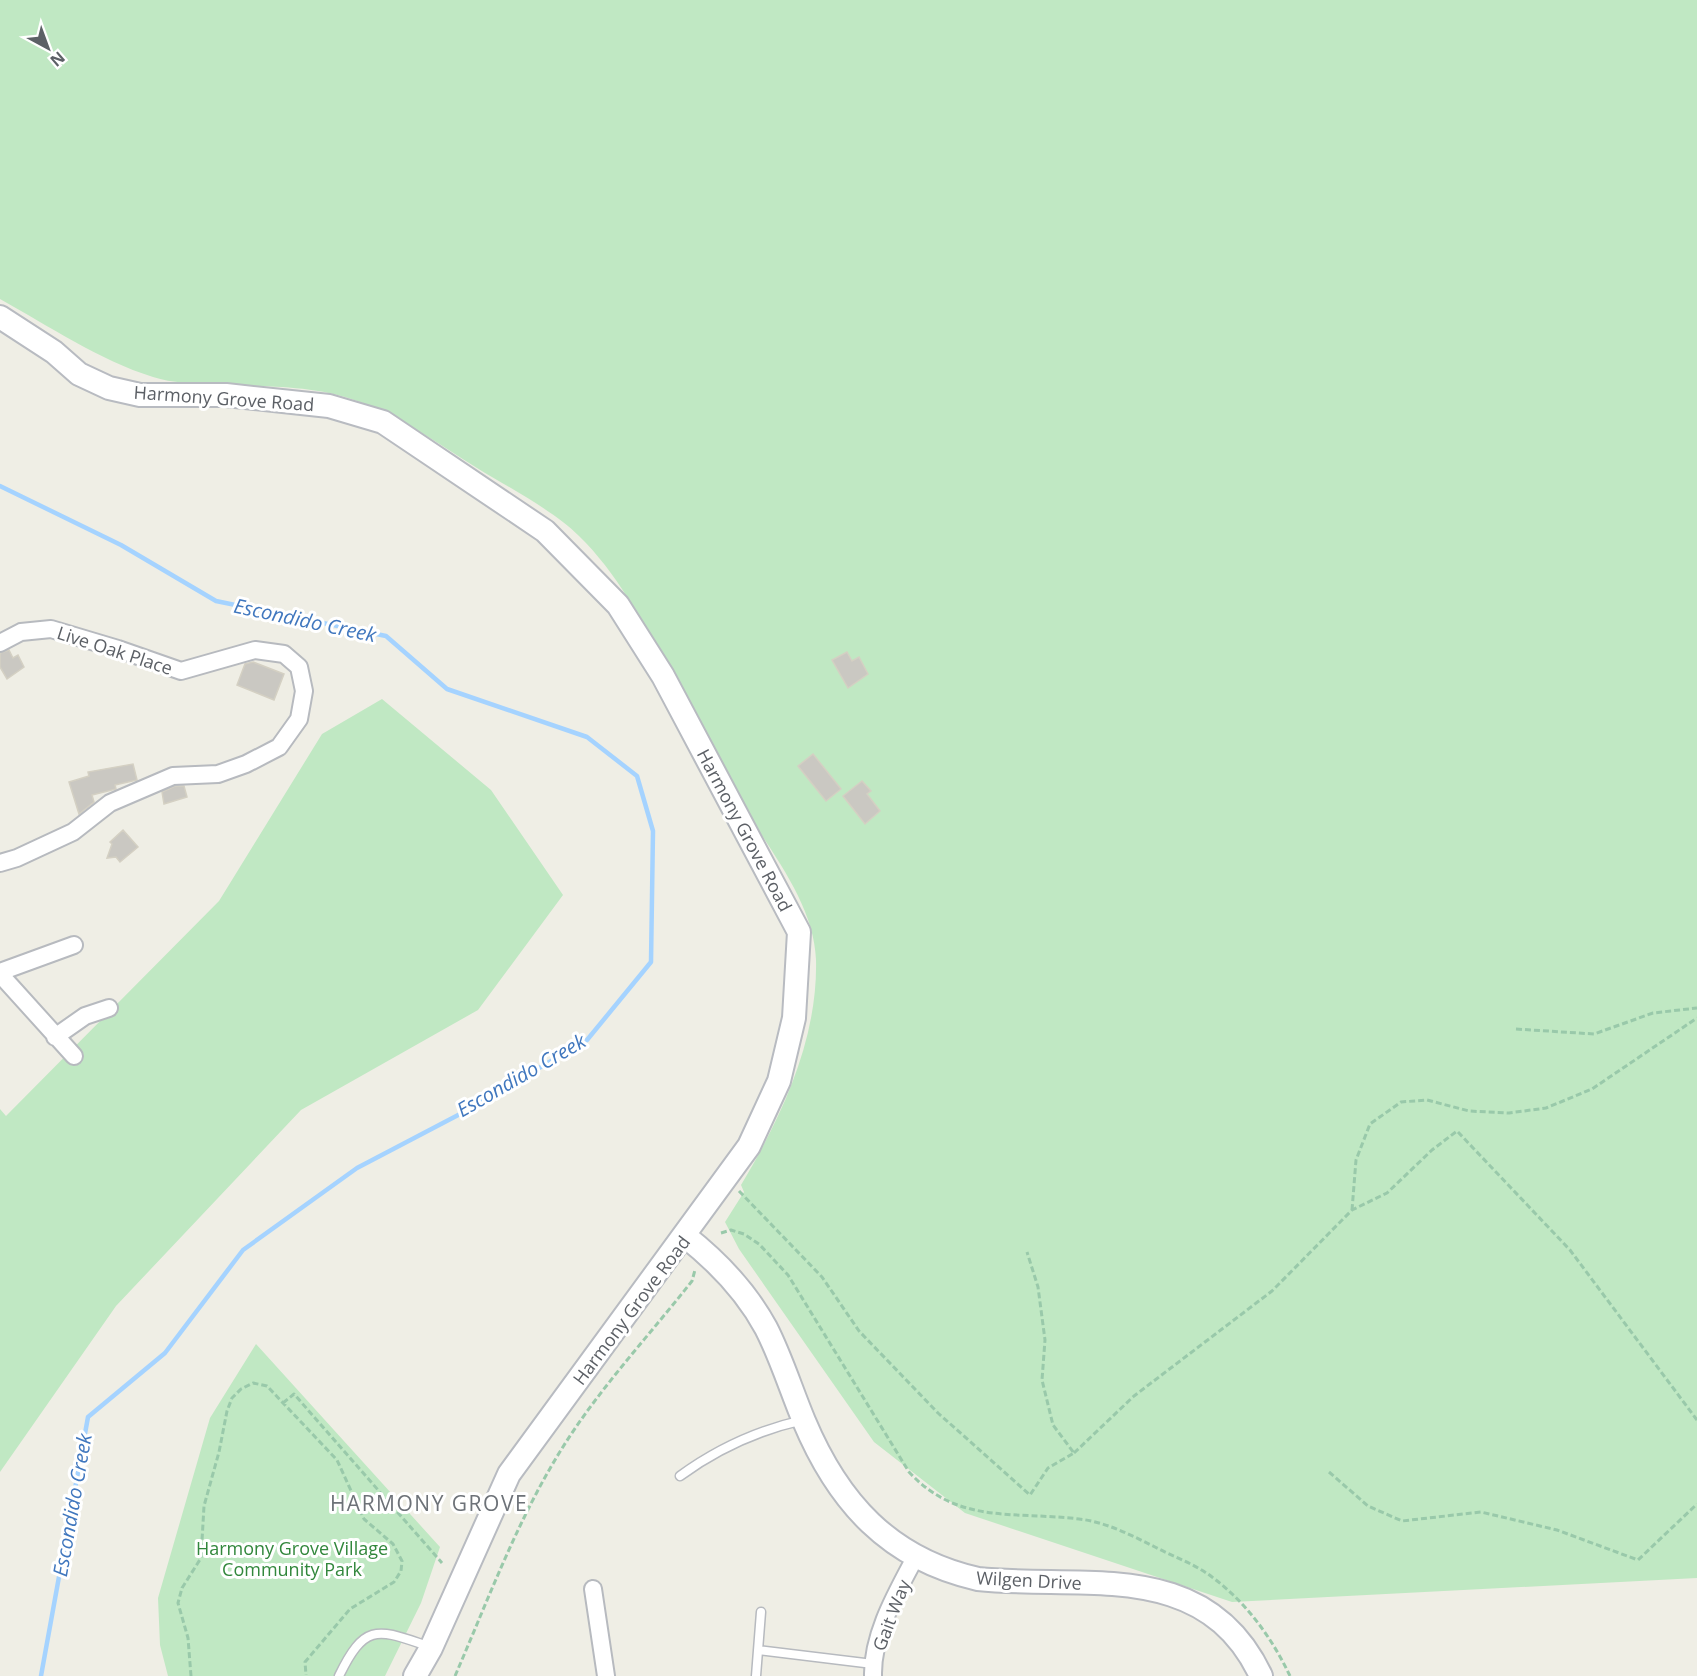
<svg xmlns="http://www.w3.org/2000/svg" width="1697" height="1676" font-family="'Open Sans',sans-serif">
  <style>
    .green { fill: #c0e8c3 }
    .lines { fill: none; stroke-linecap: round; stroke-linejoin: round }
    .stream { stroke: #a5d3ff; stroke-width: 4.5 }
    .building { fill: #cac8c2; stroke: #d4d0c3; stroke-width: 1.5 }
    .lane-casing { stroke: #b7babf; stroke-width: 11 }
    .street-casing { stroke: #b7babf; stroke-width: 20 }
    .secondary-casing { stroke: #b8bbc1; stroke-width: 26 }
    .path { stroke: #99c9aa; stroke-width: 3; stroke-dasharray: 6 3; stroke-linecap: butt }
    .lane { stroke: #fff; stroke-width: 8 }
    .street { stroke: #fff; stroke-width: 16 }
    .secondary { stroke: #fff; stroke-width: 22 }
    .labels { text-anchor: middle; dominant-baseline: central; stroke-width: 6; stroke-linejoin: round; paint-order: stroke }
    .street-label { font-size: 18px; fill: #5c6066; stroke: #fff }
    .park-label { font-size: 18px; fill: #32873c; stroke: #fff }
    .water-label { font-size: 20px; font-style: italic; fill: #4077be; stroke: #fff }
    .quarter-label { font-size: 21px; letter-spacing: 1.5px; fill: #6d7278; stroke: #fff }
  </style>
  <rect width="100%" height="100%" fill="#efeee5"/>
  <path class="green" d="M 0,0 L 1697,0 L 1697,1578 L 1232,1602 L 965,1513 L 874,1442 L 739,1249 L 725,1222 L 744,1192 L 741,1185 C 781,1118 818,1040 816,960 C 814,901 767,848 740,800 C 716,755 691,711 667,667 C 642,621 617,573 579,536 C 554,511 508,487 477,468 C 440,445 403,418 363,403 C 316,384 264,387 214,384 C 195,384 172,383 153,377 C 99,360 49,326 0,299 Z
    M 382,699 L 491,790 L 563,895 L 478,1010 L 301,1110 L 116,1306 L 0,1472 L 0,1109 L 6,1116 L 219,901 L 322,734 Z
    M 256,1344 L 440,1547 L 421,1603 L 385,1676 L 168,1676 L 160,1645 L 158,1598 L 210,1418 Z"/>
  <g class="lines">
    <path class="stream" d="M 0,486 L 121,545 L 216,601 L 386,636 L 447,689 L 587,737 L 637,776 L 653,831 L 651,962 L 587,1040 L 462,1113 L 357,1168 L 243,1250 L 165,1353 L 88,1417 L 41,1676"/>
  </g>
  <path class="building" d="M 9,650 L 13,658 L 18,655 L 24,667 L 7,679 L 0,667 L 0,653 Z
    M 847,652 L 852,661 L 859,657 L 868,674 L 848,688 L 832,660 Z
    M 253,662 L 284,674 L 274,700 L 237,685 L 245,664 Z
    M 813,754 L 841,789 L 826,801 L 798,766 Z
    M 133,764 L 137,780 L 115,785 L 116,789 L 92,795 L 94,802 L 79,814 L 69,782 L 89,776 L 88,772 Z
    M 862,781 L 871,791 L 867,794 L 880,811 L 865,824 L 843,796 Z
    M 175,786 L 184,786 L 187,797 L 164,804 L 162,792 Z
    M 123,830 L 138,847 L 120,862 L 116,857 L 107,858 L 112,844 L 110,842 Z"/>
  <g class="lines">
    <defs>
      <path id="lane" d="M 680,1476 C 717,1449 759,1430 803,1420
        M 758,1650 L 873,1664
        M 339,1676 C 366,1620 379,1630 431,1647
        M 756,1676 L 761,1612"/>
      <path id="street" d="M 0,643 L 21,632 L 51,629 L 118,649 L 181,671 L 255,650 L 284,654 L 299,667 L 304,691 L 299,719 L 279,747 L 246,764 L 218,774 L 173,776 L 110,803 L 73,832 L 17,858 L 0,863
        M 0,972 L 74,945
        M 0,974 L 74,1056
        M 55,1037 L 85,1016 L 109,1008
        M 593,1589 L 606,1676
        M 873,1676 C 872,1634 897,1592 916,1556"/>
      <path id="secondary" d="M 0,317 L 54,352 L 79,374 L 109,388 L 140,395 L 226,395 L 329,406 L 383,422 L 545,531 L 618,605 L 663,676 L 799,932 L 794,1018 L 779,1081 L 749,1146 L 509,1474 L 431,1648 L 415,1676
        M 685,1236 C 718,1262 746,1291 766,1328 C 781,1357 791,1390 804,1421 C 838,1502 889,1559 978,1579 C 1084,1590 1205,1557 1261,1676"/>
    </defs>
    <use href="#lane" class="lane-casing"/>
    <use href="#street" class="street-casing"/>
    <use href="#secondary" class="secondary-casing"/>
    <path class="path" d="M 1516,1029 L 1594,1034 L 1653,1013 L 1697,1008
      M 739,1191 L 822,1277 L 859,1331 L 938,1413 L 1030,1495 L 1048,1468 L 1074,1453 L 1053,1425 L 1042,1380 L 1045,1340 L 1038,1287 L 1027,1252
      M 1352,1210 L 1356,1160 L 1370,1124 L 1401,1102 L 1427,1100 L 1469,1111 L 1509,1113 L 1546,1108 L 1592,1089 L 1697,1018
      M 721,1233 L 731,1230 L 744,1234 L 759,1244 L 788,1275 L 909,1472 C 958,1525 1014,1511 1079,1519 C 1106,1522 1131,1535 1155,1547 C 1174,1557 1195,1564 1212,1577 C 1246,1602 1272,1638 1290,1676
      M 283,1403 L 294,1394 L 442,1563
      M 1074,1453 L 1134,1396 L 1272,1291 L 1352,1210 L 1387,1193 L 1432,1150 L 1457,1131 L 1570,1250 L 1697,1420
      M 1329,1472 L 1368,1506 L 1402,1521 L 1481,1512 L 1557,1530 L 1638,1560 L 1697,1504
      M 191,1676 L 188,1638 L 178,1603 L 182,1588 L 201,1558 L 204,1506 L 219,1452 L 227,1411 L 232,1398 L 241,1389 L 253,1383 L 267,1386 L 337,1460 L 364,1519 L 393,1544 L 402,1561 L 401,1571 L 394,1582 L 350,1609 L 305,1662 L 306,1675
      M 455,1676 C 488,1600 517,1521 561,1450 C 598,1390 648,1337 692,1281 L 695,1270"/>
    <use href="#lane" class="lane"/>
    <use href="#street" class="street"/>
    <use href="#secondary" class="secondary"/>
  </g>
  <g class="labels">
    <g class="street-label">
      <text transform="translate(224 398) rotate(4)">Harmony Grove Road</text>
      <text transform="translate(115 650) rotate(18)">Live Oak Place</text>
      <text transform="translate(745 830) rotate(62)">Harmony Grove Road</text>
      <text transform="translate(631 1310) rotate(-53)">Harmony Grove Road</text>
      <text transform="translate(1029 1580) rotate(3)">Wilgen Drive</text>
      <text transform="translate(891 1615) rotate(-69)">Gait Way</text>
    </g>
    <g class="park-label">
      <text x="292" y="1548">Harmony Grove Village<tspan x="292" dy="21">Community Park</tspan></text>
    </g>
    <g class="water-label">
      <text transform="translate(305 620) rotate(12)">Escondido Creek</text>
      <text transform="translate(521 1075) rotate(-30)">Escondido Creek</text>
      <text transform="translate(72 1505) rotate(-80)">Escondido Creek</text>
    </g>
    <g class="quarter-label">
      <text x="429" y="1503">HARMONY GROVE</text>
    </g>
  </g>
  <g transform="translate(48 48) rotate(139)" stroke="#ffffff" stroke-width="4.5" paint-order="stroke">
  <path d="M0-4.5L10 22L0 15L-10 22Z" fill="#5c6066"/>
  <text y="-9" font-size="16" font-weight="bold" text-anchor="middle" fill="#5c6066">N</text>
  </g>
</svg>
